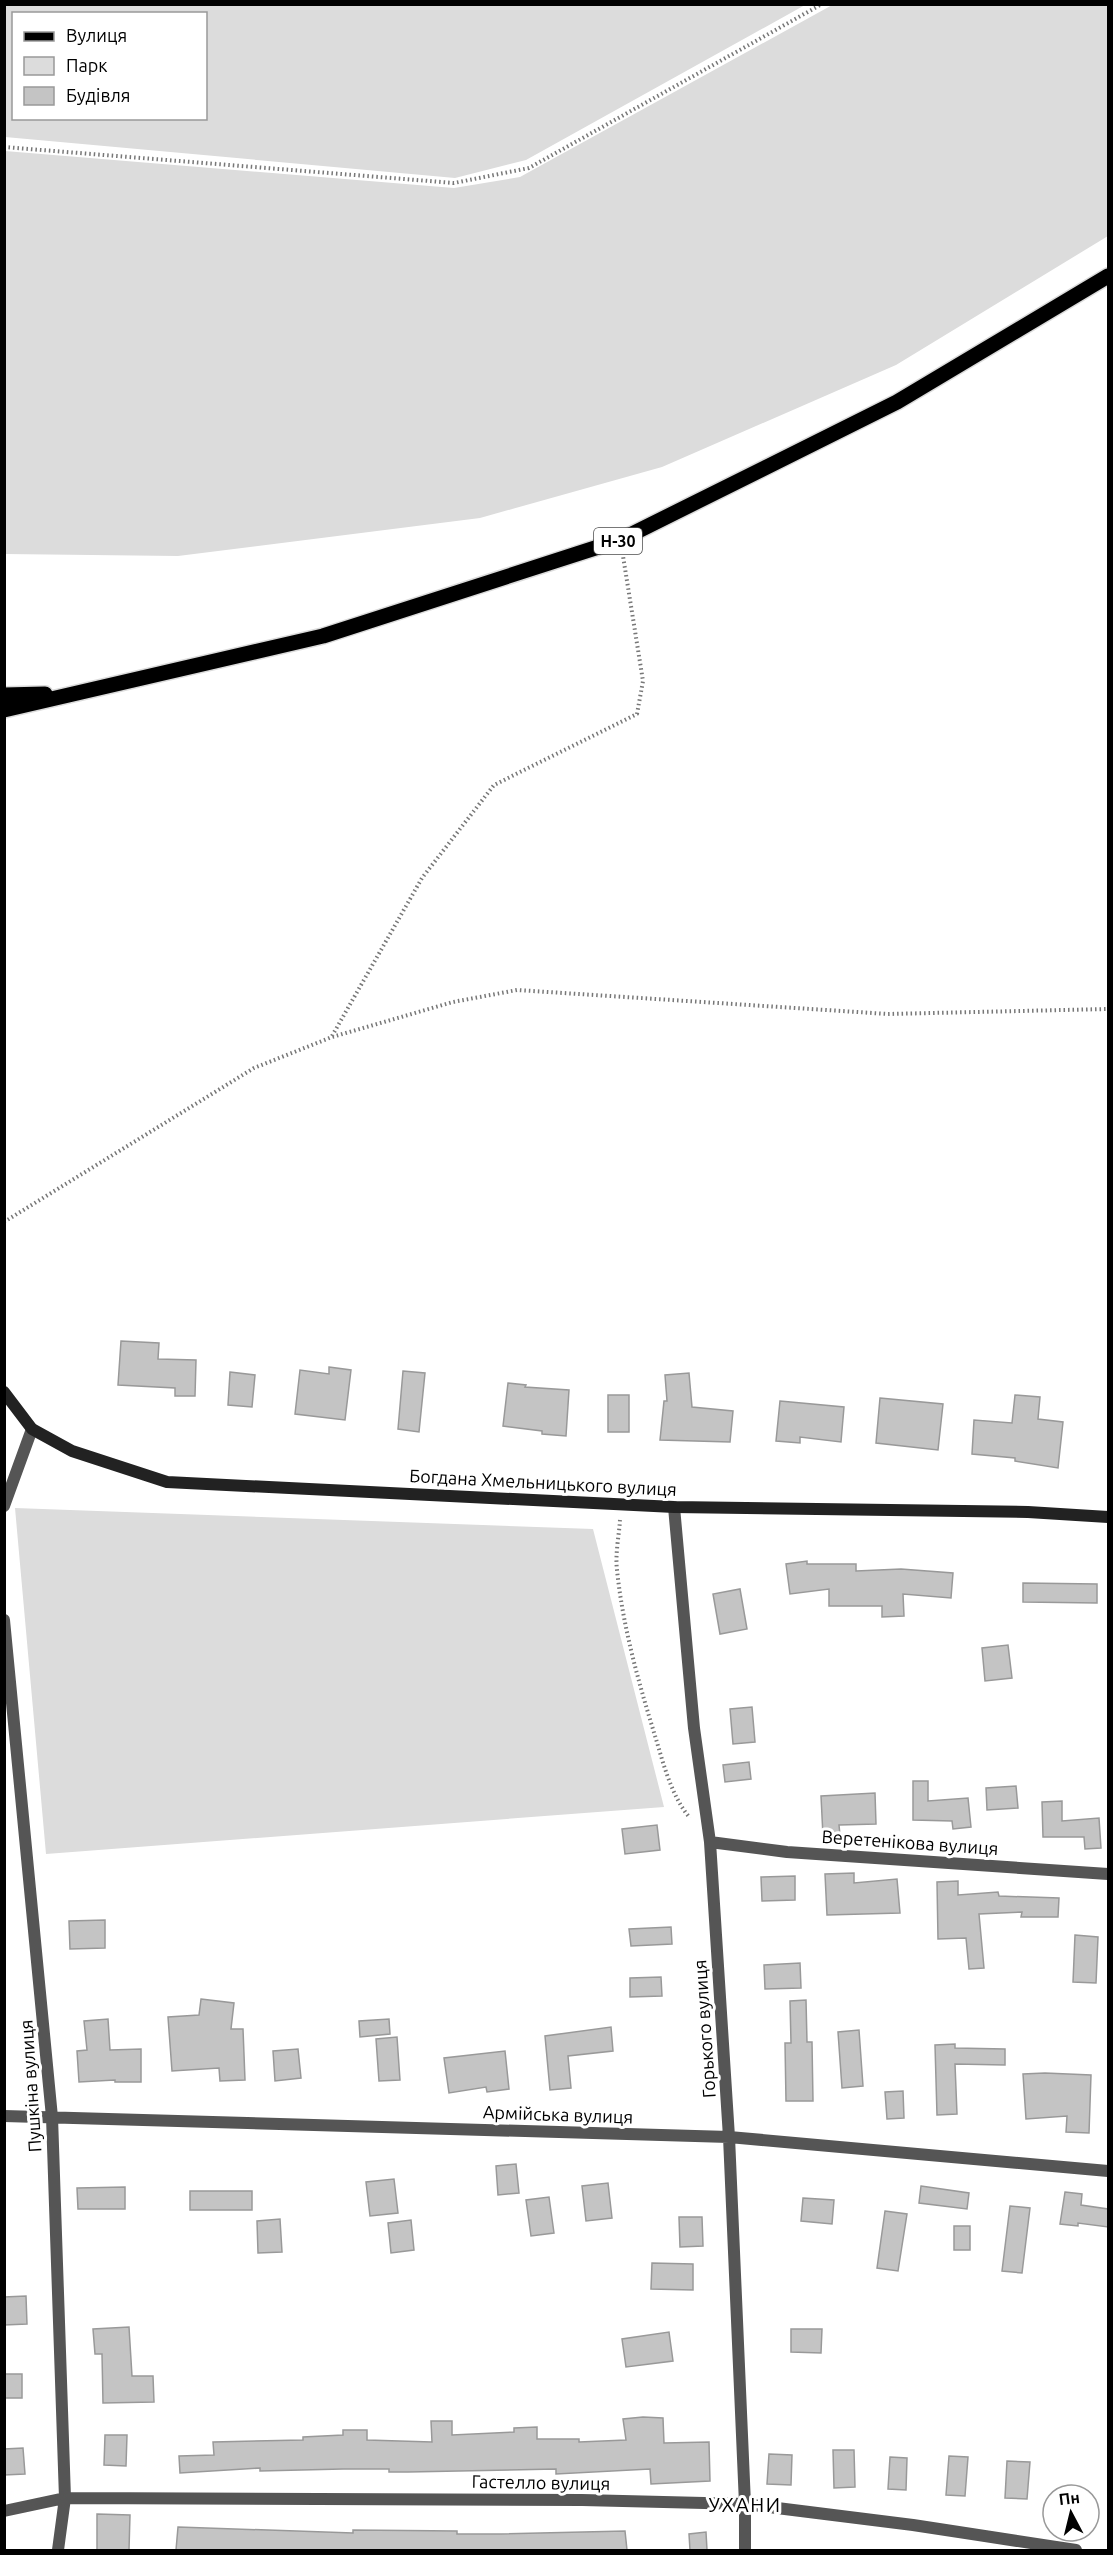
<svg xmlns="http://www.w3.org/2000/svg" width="1113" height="2555" font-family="Ubuntu,sans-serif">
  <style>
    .green { fill: #dcdcdc; fill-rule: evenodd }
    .building { fill: #c4c4c4; stroke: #999; stroke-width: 1.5 }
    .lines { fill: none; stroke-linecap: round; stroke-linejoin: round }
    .primary-casing { stroke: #dbdbdb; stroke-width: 18 }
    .path { stroke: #777; stroke-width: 4; stroke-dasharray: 1.5 3; stroke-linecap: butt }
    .street { stroke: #555; stroke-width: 12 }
    .secondary { stroke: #222; stroke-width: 12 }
    .primary { stroke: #000; stroke-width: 15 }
    .labels { text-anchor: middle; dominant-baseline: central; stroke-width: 6; stroke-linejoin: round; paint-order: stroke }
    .shield { fill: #fff; stroke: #4c4c4c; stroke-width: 1.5 }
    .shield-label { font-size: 16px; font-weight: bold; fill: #000 }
    .street-label { font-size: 18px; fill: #000; stroke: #fff }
    .neighbourhood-label { font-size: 20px; letter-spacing: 1.5px; fill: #000; stroke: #fff }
  </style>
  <rect width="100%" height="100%" fill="#fff"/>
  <path class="green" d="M 834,4 L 1108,5 L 1108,236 L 896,365 L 662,467 L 480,518 L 178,556 L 5,554 L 5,151 L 454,188 L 520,177 Z
    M 4,5 L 5,4 L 805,5 L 526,160 L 455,178 L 5,137 ZM 14,14 L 206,14 L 206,118 L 14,118 Z
    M 15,1508 L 593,1529 L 664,1807 L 46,1854 Z"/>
  <path class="building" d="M 121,1341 L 159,1343 L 158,1359 L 196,1360 L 195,1396 L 175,1396 L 175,1388 L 118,1385 Z
    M 329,1367 L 351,1370 L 345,1420 L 295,1414 L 300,1370 L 329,1374 Z
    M 403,1371 L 425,1373 L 419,1432 L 398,1429 Z
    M 230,1372 L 255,1375 L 252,1407 L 228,1405 Z
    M 689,1373 L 692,1407 L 733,1411 L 730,1442 L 660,1440 L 664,1401 L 667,1401 L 665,1375 Z
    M 508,1383 L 526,1385 L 525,1387 L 569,1390 L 566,1436 L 542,1434 L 542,1431 L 503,1426 Z
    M 608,1395 L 629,1395 L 629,1432 L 608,1432 Z
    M 1015,1395 L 1040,1397 L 1038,1419 L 1063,1422 L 1058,1468 L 1015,1461 L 1015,1458 L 972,1454 L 974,1420 L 1012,1423 Z
    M 880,1398 L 943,1404 L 938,1450 L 876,1443 Z
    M 780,1401 L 844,1407 L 841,1442 L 800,1437 L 800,1443 L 776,1441 Z
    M 807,1561 L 807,1564 L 856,1564 L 856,1571 L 901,1569 L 953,1573 L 951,1598 L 903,1594 L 904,1616 L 882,1617 L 882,1606 L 829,1606 L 829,1589 L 790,1594 L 786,1564 Z
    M 1023,1583 L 1097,1584 L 1097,1603 L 1023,1602 Z
    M 740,1589 L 747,1629 L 720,1634 L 713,1594 Z
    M 1008,1645 L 1012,1678 L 985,1681 L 982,1648 Z
    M 752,1707 L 755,1742 L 733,1744 L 730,1709 Z
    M 749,1762 L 751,1779 L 725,1782 L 723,1765 Z
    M 913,1781 L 928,1781 L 928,1801 L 968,1798 L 971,1827 L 953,1829 L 952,1821 L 913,1820 Z
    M 1016,1786 L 1018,1808 L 987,1810 L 986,1788 Z
    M 875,1793 L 876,1824 L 839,1825 L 840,1835 L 823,1836 L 821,1796 Z
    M 1062,1801 L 1062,1821 L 1099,1818 L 1101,1848 L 1085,1849 L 1084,1837 L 1043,1837 L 1042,1802 Z
    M 657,1825 L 660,1850 L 625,1854 L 622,1829 Z
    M 854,1873 L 854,1883 L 897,1879 L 900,1913 L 827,1915 L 825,1874 Z
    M 795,1876 L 795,1900 L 762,1901 L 761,1877 Z
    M 958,1881 L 958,1895 L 998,1892 L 999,1896 L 1059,1898 L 1058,1917 L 1021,1917 L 1022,1912 L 979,1914 L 984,1968 L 969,1969 L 966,1938 L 938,1939 L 937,1882 Z
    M 105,1920 L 105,1948 L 70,1949 L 69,1921 Z
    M 671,1927 L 672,1944 L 631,1946 L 629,1929 Z
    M 1075,1935 L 1098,1937 L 1096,1983 L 1073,1982 Z
    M 800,1963 L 801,1988 L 765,1989 L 764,1965 Z
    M 661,1977 L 662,1996 L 630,1997 L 630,1978 Z
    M 201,1999 L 234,2003 L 231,2029 L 243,2029 L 245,2080 L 220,2081 L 219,2068 L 172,2071 L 168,2017 L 199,2015 Z
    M 806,2000 L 807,2042 L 812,2042 L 813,2101 L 786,2101 L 785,2043 L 791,2043 L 790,2001 Z
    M 108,2019 L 110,2050 L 141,2049 L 141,2082 L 115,2082 L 115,2080 L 79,2082 L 77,2051 L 87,2050 L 84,2021 Z
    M 389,2019 L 390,2034 L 360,2037 L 359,2021 Z
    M 611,2027 L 613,2051 L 568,2056 L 571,2088 L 550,2090 L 545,2036 Z
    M 859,2030 L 863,2086 L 842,2088 L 838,2032 Z
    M 397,2037 L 400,2080 L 379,2081 L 376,2039 Z
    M 955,2044 L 955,2048 L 1005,2049 L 1005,2065 L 955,2064 L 957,2114 L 937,2115 L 935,2045 Z
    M 298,2049 L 301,2078 L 275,2081 L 273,2051 Z
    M 505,2051 L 509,2089 L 487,2092 L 486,2087 L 449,2093 L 444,2058 Z
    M 1045,2073 L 1091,2075 L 1089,2133 L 1066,2132 L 1067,2116 L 1026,2119 L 1023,2074 Z
    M 903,2091 L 904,2118 L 887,2119 L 885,2092 Z
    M 516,2164 L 519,2193 L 498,2195 L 496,2166 Z
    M 394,2179 L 398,2213 L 370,2216 L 366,2182 Z
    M 608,2183 L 612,2218 L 586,2221 L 582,2186 Z
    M 921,2186 L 969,2193 L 967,2209 L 919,2203 Z
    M 125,2187 L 125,2209 L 78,2209 L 77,2188 Z
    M 190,2191 L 252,2191 L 252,2210 L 190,2210 Z
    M 1065,2192 L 1082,2194 L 1081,2205 L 1108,2209 L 1108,2227 L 1078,2223 L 1078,2226 L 1060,2224 Z
    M 549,2197 L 554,2233 L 531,2236 L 526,2200 Z
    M 803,2198 L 834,2200 L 832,2224 L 801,2221 Z
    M 1010,2206 L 1030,2208 L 1022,2273 L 1002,2271 Z
    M 885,2211 L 907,2214 L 898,2271 L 877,2268 Z
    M 679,2217 L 702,2217 L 703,2246 L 680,2247 Z
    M 280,2219 L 282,2252 L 258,2253 L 257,2221 Z
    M 411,2220 L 414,2250 L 391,2253 L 388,2223 Z
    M 954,2226 L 970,2226 L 970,2250 L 954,2250 Z
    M 652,2263 L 693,2264 L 693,2290 L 651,2289 Z
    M 26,2296 L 27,2324 L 4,2325 L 4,2297 Z
    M 129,2327 L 132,2376 L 153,2376 L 154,2402 L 103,2403 L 102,2354 L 95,2354 L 93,2329 Z
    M 791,2329 L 822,2329 L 821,2353 L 791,2352 Z
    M 669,2332 L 673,2361 L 626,2367 L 622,2339 Z
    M 4,2374 L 22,2374 L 22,2398 L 4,2398 Z
    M 643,2417 L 663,2418 L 664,2443 L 709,2442 L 710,2481 L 651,2484 L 650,2469 L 556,2474 L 556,2469 L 408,2472 L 389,2472 L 389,2469 L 343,2469 L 260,2471 L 260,2468 L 180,2473 L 179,2456 L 214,2455 L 213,2442 L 303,2440 L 303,2437 L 343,2435 L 343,2430 L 367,2430 L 367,2440 L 432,2442 L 431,2421 L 452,2421 L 452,2435 L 514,2432 L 514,2428 L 537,2427 L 537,2439 L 579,2439 L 579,2442 L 626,2440 L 623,2419 Z
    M 105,2435 L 127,2435 L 126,2466 L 104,2465 Z
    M 23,2448 L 25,2474 L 4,2475 L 4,2449 Z
    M 833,2450 L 854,2450 L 855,2487 L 834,2488 Z
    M 769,2454 L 792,2455 L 791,2485 L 767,2484 Z
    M 949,2456 L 968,2457 L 965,2496 L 946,2495 Z
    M 890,2457 L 907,2458 L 906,2490 L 888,2489 Z
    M 1007,2461 L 1030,2462 L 1027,2499 L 1005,2498 Z
    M 97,2514 L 130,2515 L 129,2550 L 97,2550 Z
    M 178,2527 L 353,2533 L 353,2530 L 457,2531 L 457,2534 L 499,2534 L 625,2531 L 627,2550 L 176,2550 Z
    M 706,2532 L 707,2550 L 690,2550 L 689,2534 Z"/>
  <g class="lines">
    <defs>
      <path id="primary" d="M 4,695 L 45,694
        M 4,710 L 323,636 L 620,540 L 897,402 L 1108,276"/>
    </defs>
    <use href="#primary" class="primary-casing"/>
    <path class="path" d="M 4,147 L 454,183 L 529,168 L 822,4
      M 332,1036 L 422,878 L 494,785 L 637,714 L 643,681 L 623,556
      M 4,1222 L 254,1068 L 332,1037 L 453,1002 L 517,990 L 888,1014 L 1108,1009
      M 620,1520 C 619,1536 615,1554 617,1570 C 623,1628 639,1684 656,1739 C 664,1766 672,1797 690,1818"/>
    <path class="street" d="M 4,1506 L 32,1429
      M 674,1507 L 694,1728 L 710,1842 L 729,2137 L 745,2504 L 745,2550
      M 4,1620 L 52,2117 L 65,2498 L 58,2550
      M 710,1842 L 787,1852 L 1108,1874
      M 4,2116 L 729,2137 L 1108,2171
      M 4,2511 L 65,2498 L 582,2500 L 745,2504 L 913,2525 L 1076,2550"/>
    <path class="secondary" d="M 4,1392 L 32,1429 L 72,1451 L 167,1482 L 674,1507 L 1028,1512 L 1108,1517"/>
    <use href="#primary" class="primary"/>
  </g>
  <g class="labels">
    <rect class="shield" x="594" y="528" width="48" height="26" rx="4.5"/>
    <g class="shield-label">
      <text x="618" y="541">Н-30</text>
    </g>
    <g class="street-label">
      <text transform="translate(543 1482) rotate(3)">Богдана Хмельницького вулиця</text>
      <text transform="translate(910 1842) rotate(4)">Веретенікова вулиця</text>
      <text transform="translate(704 2029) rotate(-94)">Горького вулиця</text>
      <text transform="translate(30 2086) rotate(-94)">Пушкіна вулиця</text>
      <text transform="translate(558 2114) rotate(2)">Армійська вулиця</text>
      <text transform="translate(541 2482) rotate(1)">Гастелло вулиця</text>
    </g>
    <g class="neighbourhood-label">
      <text x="745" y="2504">УХАНИ</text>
    </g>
  </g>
  <rect width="1113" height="2555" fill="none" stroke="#000000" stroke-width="12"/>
  <rect x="12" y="12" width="195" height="108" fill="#ffffff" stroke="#999999" stroke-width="1.5"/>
  <rect x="24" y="32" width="30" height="9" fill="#000000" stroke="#999999" stroke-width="1.5"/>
  <text x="66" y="42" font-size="18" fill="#000000">Вулиця</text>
  <rect x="24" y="57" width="30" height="18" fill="#dcdcdc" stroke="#999999" stroke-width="1.5"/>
  <text x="66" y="72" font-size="18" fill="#000000">Парк</text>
  <rect x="24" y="87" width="30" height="18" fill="#c4c4c4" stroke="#999999" stroke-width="1.5"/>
  <text x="66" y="102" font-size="18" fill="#000000">Будівля</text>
  <g transform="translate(1071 2513) rotate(353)"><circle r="28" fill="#ffffff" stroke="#999999" stroke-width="1.5"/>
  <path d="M0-4.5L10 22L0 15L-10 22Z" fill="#000000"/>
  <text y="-9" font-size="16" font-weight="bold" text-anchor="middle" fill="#000000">Пн</text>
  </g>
</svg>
